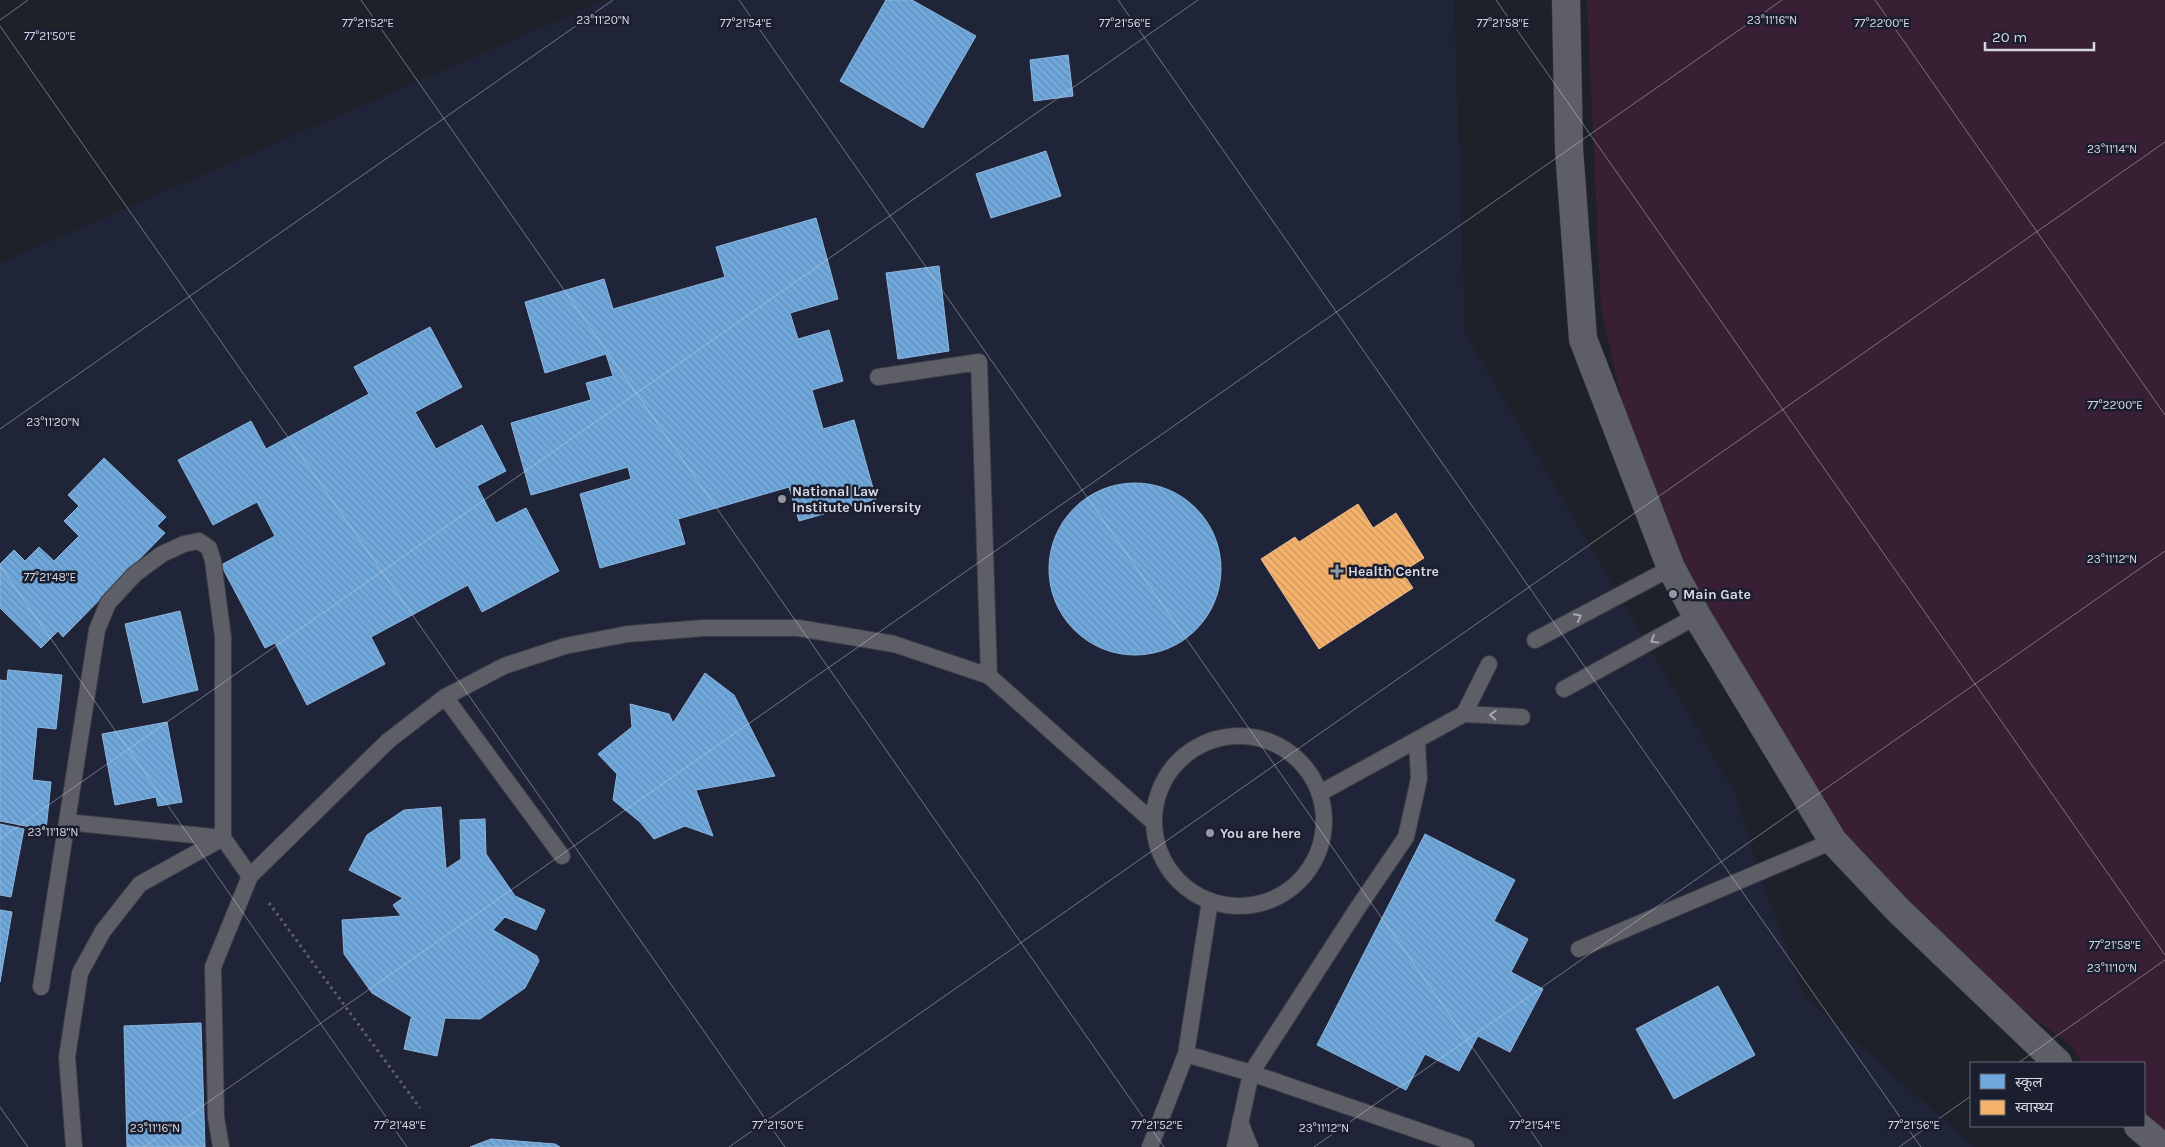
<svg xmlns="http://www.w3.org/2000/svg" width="2165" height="1147" font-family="Karla,'Noto Sans Devanagari',sans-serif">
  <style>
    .built { fill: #202438 }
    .green { fill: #391f33 }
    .schools { fill: url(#schools-back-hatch); stroke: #8eb6de }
    .health { fill: url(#health-back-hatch); stroke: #ecbd8f }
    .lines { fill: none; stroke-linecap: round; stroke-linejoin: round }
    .service-casing { stroke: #3b3c44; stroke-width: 18 }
    .minor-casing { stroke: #3b3c44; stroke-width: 29 }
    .path { stroke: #606167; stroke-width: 3; stroke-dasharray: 2.5 4; stroke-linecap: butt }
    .service { stroke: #5e5f66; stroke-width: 16 }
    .minor { stroke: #5e5f66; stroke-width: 28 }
    .oneway { stroke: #a5a8b1 }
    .ticks { fill: none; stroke: #d5d8e3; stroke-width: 1; stroke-opacity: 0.45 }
    .poi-dot { fill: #9598a2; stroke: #1b1e2e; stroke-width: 2 }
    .labels { text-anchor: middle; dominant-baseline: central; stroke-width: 5; stroke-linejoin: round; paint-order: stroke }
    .poi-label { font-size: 14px; font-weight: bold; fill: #d5d8e3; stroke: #1b1e2e; text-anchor: start }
    .ticks-label { font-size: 12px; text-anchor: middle; fill: #d5d8e3; stroke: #1b1e2e; stroke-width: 5; stroke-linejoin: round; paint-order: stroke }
  </style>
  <defs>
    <pattern id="schools-back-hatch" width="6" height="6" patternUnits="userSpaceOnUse" patternTransform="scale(1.25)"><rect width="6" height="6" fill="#6fa8dc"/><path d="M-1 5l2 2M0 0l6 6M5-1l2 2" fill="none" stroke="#638eb6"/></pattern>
    <pattern id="health-back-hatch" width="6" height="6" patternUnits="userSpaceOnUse" patternTransform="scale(1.25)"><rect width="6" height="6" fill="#f6b26b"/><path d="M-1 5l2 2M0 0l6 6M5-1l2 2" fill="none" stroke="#c89661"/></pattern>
  </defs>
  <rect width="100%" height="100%" fill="#1f212a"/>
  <path class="built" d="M 605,0 L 1454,0 L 1465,333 L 1735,793 L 1760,874 L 1804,997 L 1975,1147 L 0,1147 L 0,263 Z"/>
  <path class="green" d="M 1587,0 L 2165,0 L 2165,1147 L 2144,1126 L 2144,1063 L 2083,1063 L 2069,1044 L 1874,899 L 1656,543 L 1601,310 Z"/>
  <path class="schools" d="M 886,0 L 912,0 L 976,36 L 923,128 L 840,81 Z
    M 1068,55 L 1073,96 L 1034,101 L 1030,60 Z
    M 1046,151 L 1061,196 L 991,218 L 976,174 Z
    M 816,218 L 838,299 L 790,313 L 798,339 L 829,330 L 843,381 L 812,390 L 823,429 L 854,420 L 876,499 L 799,521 L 789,487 L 678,519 L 685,544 L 600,568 L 580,494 L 631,479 L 628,467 L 531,495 L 511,423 L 591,400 L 586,383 L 613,376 L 606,354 L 545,373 L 525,302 L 604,279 L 613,309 L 725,277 L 716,247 Z
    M 939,266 L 949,351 L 898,359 L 886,273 Z
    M 430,327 L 462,387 L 415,412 L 436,449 L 482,425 L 506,471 L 477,486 L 496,523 L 526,508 L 559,571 L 482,612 L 468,585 L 371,637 L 385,664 L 307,705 L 275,643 L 265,648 L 221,565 L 275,536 L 257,502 L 213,525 L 178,460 L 251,421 L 266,449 L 369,394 L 354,367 Z
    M 104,458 L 166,517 L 157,526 L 165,533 L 63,637 L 58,631 L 41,648 L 0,608 L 0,564 L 14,550 L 25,561 L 39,547 L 54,561 L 79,536 L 64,521 L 79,506 L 68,495 Z
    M1049 569a86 86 0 1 1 172 0a86 86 0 1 1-172 0Z
    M 180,611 L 198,690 L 143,703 L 125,624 Z
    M 8,670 L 62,675 L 56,729 L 37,727 L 32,780 L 51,782 L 46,830 L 0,821 L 0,680 L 7,681 Z
    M 705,673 L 734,695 L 775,776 L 696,790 L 713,836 L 685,826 L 654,839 L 640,822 L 613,800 L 617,774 L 598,754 L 632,727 L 630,704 L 669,714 L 673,723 Z
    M 167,722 L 182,802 L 158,806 L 156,797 L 115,805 L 102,734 Z
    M 441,807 L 446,869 L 461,859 L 460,820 L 485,819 L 486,854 L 515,896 L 545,910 L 536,930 L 505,917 L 493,930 L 537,956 L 539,961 L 525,988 L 480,1019 L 445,1018 L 437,1056 L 404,1049 L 411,1018 L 415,1019 L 372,993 L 344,954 L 342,920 L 401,916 L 393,905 L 403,898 L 349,870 L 367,835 L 404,810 Z
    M 0,824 L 24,829 L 11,897 L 0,895 Z
    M 1425,834 L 1515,880 L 1494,921 L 1528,939 L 1511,972 L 1543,989 L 1510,1052 L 1478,1036 L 1459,1071 L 1425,1054 L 1406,1090 L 1317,1045 Z
    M 0,910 L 12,912 L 0,982 Z
    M 1718,986 L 1755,1055 L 1674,1099 L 1636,1029 Z
    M 201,1023 L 205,1147 L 127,1147 L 124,1026 Z
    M 491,1139 L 555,1144 L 560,1147 L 470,1147 Z"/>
  <path class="health" d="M 1358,504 L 1373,528 L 1396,513 L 1424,558 L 1402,572 L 1413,588 L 1319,649 L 1261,559 L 1295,537 L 1299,542 Z"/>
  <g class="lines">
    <defs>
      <path id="service" d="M 878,377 L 979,362 L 989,676
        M 1535,640 L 1671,568
        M 1564,689 L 1697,616
        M 445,697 L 562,856
        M 1464,714 L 1489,664
        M1154 821a85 85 0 1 1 170 0a85 85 0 1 1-170 0Z
        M 1320,793 L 1464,714 L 1522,717
        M 1579,949 L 1833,841
        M 41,987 L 97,630 L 108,603 L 135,574 L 162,554 L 184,544 L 199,541 L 209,548 L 213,561 L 223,637 L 223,838 L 67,822
        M 1186,1054 L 1251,1073 L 1466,1147
        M 1240,1122 L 1250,1147
        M 74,1147 L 67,1057 L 80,973 L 103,931 L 140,884 L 223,838 L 250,876
        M 221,1147 L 216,1117 L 213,967 L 250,876 L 388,741 L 445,697 L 504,666 L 565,646 L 628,634 L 704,628 L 798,628 L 894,644 L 989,676 L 1151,820
        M 1150,1147 L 1186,1054 L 1210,901
        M 1235,1147 L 1251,1073 L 1357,909 L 1406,837 L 1419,779 L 1417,741"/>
      <path id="minor" d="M 1566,0 L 1569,149 L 1583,339 L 1671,568 L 1697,616 L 1833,841 L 1898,910 L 2058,1063
        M 2138,1126 L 2156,1141 L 2161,1147"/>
    </defs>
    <use href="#service" class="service-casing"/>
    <use href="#minor" class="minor-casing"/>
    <path class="path" d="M 269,903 L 420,1108"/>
    <use href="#service" class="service"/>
    <use href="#minor" class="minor"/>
  </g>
  <defs><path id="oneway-chevron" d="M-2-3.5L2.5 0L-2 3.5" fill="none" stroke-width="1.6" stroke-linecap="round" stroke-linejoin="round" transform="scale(1.25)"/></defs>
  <g class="oneway">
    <use href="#oneway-chevron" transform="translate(1578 617) rotate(-28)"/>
    <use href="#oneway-chevron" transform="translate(1654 640) rotate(151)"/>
    <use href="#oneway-chevron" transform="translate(1493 715) rotate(-177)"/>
  </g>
  <path class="ticks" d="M 361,0 L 1164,1147M 739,0 L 1542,1147M 1118,0 L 1921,1147M 1496,0 L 2165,955M 1875,0 L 2165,415M 0,20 L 28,0M 0,26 L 785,1147M 0,429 L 613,0M 0,566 L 407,1147M 0,839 L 1198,0M 2018,1063 L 2165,960M 0,1107 L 28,1147M 144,1147 L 1782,0M 729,1147 L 2165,142M 1314,1147 L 2165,551M 1899,1147 L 1971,1096"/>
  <g class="poi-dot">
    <circle cx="782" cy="499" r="5"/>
    <path d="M1334.5 563.5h5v5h5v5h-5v5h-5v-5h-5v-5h5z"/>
    <circle cx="1673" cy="594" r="5"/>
    <circle cx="1210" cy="833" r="5"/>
  </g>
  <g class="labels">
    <g class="poi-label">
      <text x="792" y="491">National Law<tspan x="792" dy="16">Institute University</tspan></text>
      <text x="1348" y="571">Health Centre</text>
      <text x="1683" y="594">Main Gate</text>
      <text x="1220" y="833">You are here</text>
    </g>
  </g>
  <g class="ticks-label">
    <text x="1772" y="24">23°11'16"N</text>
    <text x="603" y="24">23°11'20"N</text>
    <text x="746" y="27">77°21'54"E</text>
    <text x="1882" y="27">77°22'00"E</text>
    <text x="368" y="27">77°21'52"E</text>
    <text x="1125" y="27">77°21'56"E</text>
    <text x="1503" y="27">77°21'58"E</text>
    <text x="50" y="40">77°21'50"E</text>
    <text x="2112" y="153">23°11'14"N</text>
    <text x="2115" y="409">77°22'00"E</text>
    <text x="53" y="426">23°11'20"N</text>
    <text x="2112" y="563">23°11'12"N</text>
    <text x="50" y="581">77°21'48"E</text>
    <text x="53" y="836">23°11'18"N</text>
    <text x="2115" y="949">77°21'58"E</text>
    <text x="2112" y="972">23°11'10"N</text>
    <text x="400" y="1129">77°21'48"E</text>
    <text x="778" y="1129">77°21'50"E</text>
    <text x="1157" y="1129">77°21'52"E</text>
    <text x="1535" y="1129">77°21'54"E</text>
    <text x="1914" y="1129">77°21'56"E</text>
    <text x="155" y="1132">23°11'16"N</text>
    <text x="1324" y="1132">23°11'12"N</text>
  </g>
  <rect x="1970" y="1062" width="175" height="65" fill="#1b1e2e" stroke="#656876"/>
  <rect x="1980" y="1074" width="25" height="15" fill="#6fa8dc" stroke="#656876"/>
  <text x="2015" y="1087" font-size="15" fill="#d5d8e3">स्कूल</text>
  <rect x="1980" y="1100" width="25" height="15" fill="#f6b26b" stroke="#656876"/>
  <text x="2015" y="1112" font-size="15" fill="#d5d8e3">स्वास्थ्य</text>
  <path d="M1985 42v8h109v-8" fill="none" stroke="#d5d8e3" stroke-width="2.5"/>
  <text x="1992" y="42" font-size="15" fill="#d5d8e3" stroke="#1b1e2e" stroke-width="4" paint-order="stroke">20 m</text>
</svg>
